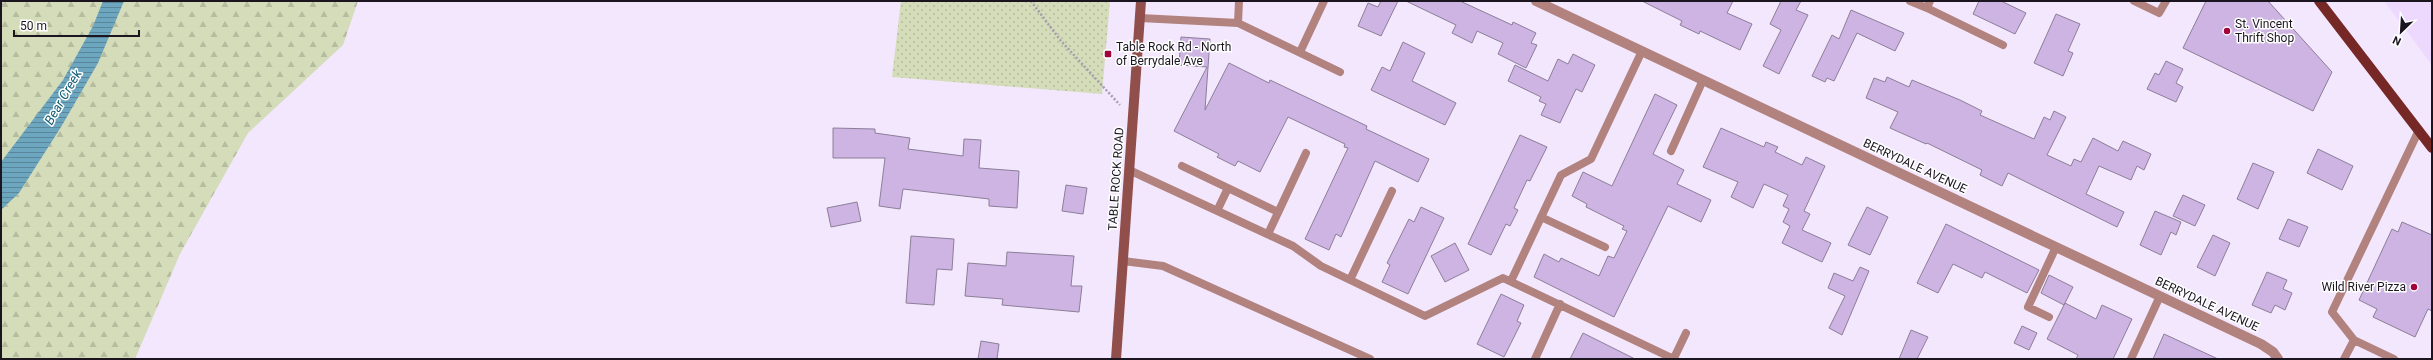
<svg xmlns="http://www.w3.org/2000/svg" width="2433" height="360" font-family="Roboto,sans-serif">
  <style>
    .built { fill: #ecd9fd }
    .grass { fill: url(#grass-dots) }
    .forest { fill: url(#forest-firs) }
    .water { fill: url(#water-rules) }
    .building { fill: #cdb4e2; stroke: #8c7e98 }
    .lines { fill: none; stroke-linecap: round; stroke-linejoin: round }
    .path { stroke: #a69caf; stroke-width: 2.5; stroke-dasharray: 2 2; stroke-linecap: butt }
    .service { stroke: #b1827e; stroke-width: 8 }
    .minor { stroke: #b1827e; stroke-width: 10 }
    .secondary { stroke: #904f4a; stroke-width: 10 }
    .primary { stroke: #762826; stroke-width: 10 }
    .poi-dot { fill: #a2033b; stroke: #fff; stroke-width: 1.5 }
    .labels { text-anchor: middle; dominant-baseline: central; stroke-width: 3; stroke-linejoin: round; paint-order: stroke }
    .poi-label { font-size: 12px; fill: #1a151f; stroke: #fff; text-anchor: start }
    .street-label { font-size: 12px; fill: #1a151f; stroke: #fff }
    .water-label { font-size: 13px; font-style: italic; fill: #105b75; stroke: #fff }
  </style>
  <defs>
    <pattern id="grass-dots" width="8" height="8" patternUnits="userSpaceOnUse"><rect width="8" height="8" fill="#d4dcb9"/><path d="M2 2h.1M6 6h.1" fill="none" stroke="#b5bc9f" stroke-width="1.8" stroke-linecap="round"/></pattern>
    <pattern id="forest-firs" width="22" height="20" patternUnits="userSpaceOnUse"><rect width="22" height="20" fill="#d4dcb9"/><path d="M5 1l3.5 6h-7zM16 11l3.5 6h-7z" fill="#b5bc9f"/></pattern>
    <pattern id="water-rules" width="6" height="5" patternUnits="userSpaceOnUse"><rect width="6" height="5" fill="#6da6bf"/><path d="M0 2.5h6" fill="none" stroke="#59869b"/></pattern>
  </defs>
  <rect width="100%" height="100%" fill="#f3e7fe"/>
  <path class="built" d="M 2385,1 L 2432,1 L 2432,65 L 2384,1 Z"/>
  <path class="grass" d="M 901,1 L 1110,1 L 1102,94 L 892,77 Z"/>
  <path class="forest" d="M 1,1 L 358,1 L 343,45 L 248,133 L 180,254 L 135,359 L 1,359 Z"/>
  <path class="water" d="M 103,1 L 124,1 L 98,63 L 61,127 L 19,193 L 1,210 L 1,162 L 63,80 L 93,26 Z"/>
  <path class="building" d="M 1381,1 L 1398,1 L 1381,36 L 1358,26 L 1368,3 L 1378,7 Z
    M 1406,1 L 1460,1 L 1512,25 L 1513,22 L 1536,33 L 1531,43 L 1537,45 L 1526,68 L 1498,54 L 1503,43 L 1477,31 L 1472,43 L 1452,33 L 1456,25 Z
    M 1642,1 L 1733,1 L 1727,13 L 1752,24 L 1740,50 L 1700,31 L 1699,34 L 1680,25 L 1682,21 Z
    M 1781,1 L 1801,1 L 1796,10 L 1808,15 L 1779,74 L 1763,66 L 1781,30 L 1770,24 Z
    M 1979,1 L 2001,1 L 2026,13 L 2015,34 L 1973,14 Z
    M 2206,1 L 2268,1 L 2332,72 L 2313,111 L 2183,48 Z
    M 1851,10 L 1904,33 L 1895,51 L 1857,33 L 1834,81 L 1827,78 L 1825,82 L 1812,76 L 1832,35 L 1839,39 Z
    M 2056,14 L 2080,24 L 2068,51 L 2073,53 L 2063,76 L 2034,63 Z
    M 1181,37 L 1210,39 L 1205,110 L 1229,63 L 1269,83 L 1270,80 L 1367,126 L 1366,129 L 1429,159 L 1418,182 L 1375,161 L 1341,237 L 1336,234 L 1329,250 L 1305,239 L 1348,148 L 1344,147 L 1345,144 L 1288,117 L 1260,172 L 1238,161 L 1235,166 L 1217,157 L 1219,154 L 1174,131 L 1207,67 L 1179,65 Z
    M 1403,42 L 1425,53 L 1412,81 L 1456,103 L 1445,125 L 1371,90 L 1382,67 L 1390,71 Z
    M 1573,54 L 1595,65 L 1582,92 L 1576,89 L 1560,123 L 1541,115 L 1546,104 L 1539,101 L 1541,97 L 1508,81 L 1515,65 L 1548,81 L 1558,59 L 1568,64 Z
    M 2166,61 L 2183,69 L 2176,83 L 2183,87 L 2176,102 L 2147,89 L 2155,73 L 2159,75 Z
    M 1887,77 L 1909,87 L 1912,80 L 1960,100 L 1982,111 L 1980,115 L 2034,139 L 2044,117 L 2050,120 L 2054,111 L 2066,117 L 2047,155 L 2071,166 L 2074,159 L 2081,162 L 2093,138 L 2118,151 L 2123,141 L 2151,154 L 2144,170 L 2137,166 L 2131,180 L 2099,166 L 2086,194 L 2124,212 L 2117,227 L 2008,173 L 2002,186 L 1980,175 L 1982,170 L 1927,143 L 1926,144 L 1890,128 L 1898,112 L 1866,98 L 1874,78 L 1885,82 Z
    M 1655,94 L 1677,105 L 1653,154 L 1684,170 L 1677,184 L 1711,200 L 1701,222 L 1668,206 L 1614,317 L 1534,277 L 1544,254 L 1559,262 L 1561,258 L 1599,276 L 1608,256 L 1614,258 L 1627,231 L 1622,229 L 1624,226 L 1586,207 L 1587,204 L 1572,196 L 1583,172 L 1612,186 Z
    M 833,128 L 875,129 L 875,133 L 910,138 L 908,149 L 963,156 L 964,139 L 981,140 L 979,168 L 1019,171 L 1017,208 L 989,206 L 989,199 L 903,189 L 900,209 L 879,206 L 885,158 L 833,158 Z
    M 1721,128 L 1764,147 L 1766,142 L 1778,147 L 1775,152 L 1802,165 L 1806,157 L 1825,166 L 1804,211 L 1810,214 L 1802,230 L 1831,243 L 1822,262 L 1782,243 L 1790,226 L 1783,222 L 1789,209 L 1783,206 L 1788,195 L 1764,184 L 1753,208 L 1731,197 L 1738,182 L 1703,167 Z
    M 1520,135 L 1547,147 L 1530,181 L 1527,180 L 1514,208 L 1518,210 L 1510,226 L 1506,224 L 1491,255 L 1468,244 Z
    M 2318,149 L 2353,166 L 2342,190 L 2307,173 Z
    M 2253,163 L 2274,172 L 2258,209 L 2237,199 Z
    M 1066,185 L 1087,188 L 1083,214 L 1062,211 Z
    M 2183,195 L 2205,205 L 2195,226 L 2173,216 Z
    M 857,202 L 861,221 L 831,227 L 827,208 Z
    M 1421,207 L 1444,218 L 1408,294 L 1382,282 L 1390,265 L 1387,263 L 1409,219 L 1414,222 Z
    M 1867,207 L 1888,217 L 1870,255 L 1848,245 Z
    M 2155,211 L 2181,222 L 2176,235 L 2171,232 L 2161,255 L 2140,245 Z
    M 2288,219 L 2308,227 L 2299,247 L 2279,239 Z
    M 2402,222 L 2432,235 L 2432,311 L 2428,309 L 2415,337 L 2373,317 L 2377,309 L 2359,300 L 2392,229 L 2398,232 Z
    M 1946,224 L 2039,270 L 2027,293 L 1985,272 L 1982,278 L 1953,264 L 1938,293 L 1917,283 Z
    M 2213,235 L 2230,243 L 2215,276 L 2197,267 Z
    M 911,236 L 954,239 L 952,270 L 937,269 L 934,305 L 906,303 Z
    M 1455,243 L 1469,270 L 1445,282 L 1431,256 Z
    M 1007,252 L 1074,256 L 1071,286 L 1082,286 L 1079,312 L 1002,305 L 1003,299 L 965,296 L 968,263 L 1006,266 Z
    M 1860,267 L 1869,271 L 1842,335 L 1829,328 L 1845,296 L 1828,288 L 1834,273 L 1853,281 Z
    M 2267,272 L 2287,280 L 2283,289 L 2292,293 L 2285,310 L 2275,305 L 2271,313 L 2252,305 Z
    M 2049,275 L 2073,287 L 2064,305 L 2041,293 Z
    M 1501,294 L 1524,305 L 1517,321 L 1521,323 L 1504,357 L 1477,344 Z
    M 2065,303 L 2096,319 L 2102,305 L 2132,319 L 2113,359 L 2076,359 L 2078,355 L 2047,339 Z
    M 2022,326 L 2037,333 L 2029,350 L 2014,343 Z
    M 1911,330 L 1928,337 L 1917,359 L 1899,359 Z
    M 1583,333 L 1635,359 L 1570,359 Z
    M 2164,334 L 2218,359 L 2153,359 Z
    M 981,341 L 999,344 L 997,359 L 978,359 Z"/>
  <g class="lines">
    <path class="path" d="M 1031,1 L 1061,41 L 1120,105
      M 1,5 L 3,1"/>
    <path class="service" d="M 1910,1 L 1927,8
      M 1930,1 L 1927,8 L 2003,45
      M 2134,1 L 2159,13 L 2166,1
      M 1140,18 L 1238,23 L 1340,72
      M 1238,23 L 1239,1
      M 1300,52 L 1324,1
      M 1671,151 L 1703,80
      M 1182,166 L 1278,212
      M 1129,170 L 1293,246 L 1321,266 L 1425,316 L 1503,278 L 1674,359
      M 1217,211 L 1228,188
      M 1541,217 L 1605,247
      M 1268,234 L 1306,153
      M 1123,261 L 1163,266 L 1370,359
      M 1350,280 L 1392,191
      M 1511,281 L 1561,175 L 1591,159 L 1642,51
      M 2049,317 L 2028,307 L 2056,247
      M 1674,358 L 1686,333
      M 1535,359 L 1560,304
      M 2131,359 L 2160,296
      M 2344,359 L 2354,340
      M 2394,359 L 2354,340 L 2332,312 L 2419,130"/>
    <path class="minor" d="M 1536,1 L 2261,344 L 2273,352 L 2278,359"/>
    <path class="secondary" d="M 1116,359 L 1141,1"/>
    <path class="primary" d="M 2319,1 L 2432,148"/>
  </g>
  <g class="poi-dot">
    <circle cx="2227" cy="31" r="4"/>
    <rect x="1104" y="50" width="8" height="8" rx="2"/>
    <circle cx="2414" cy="287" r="4"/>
  </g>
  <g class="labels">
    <g class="poi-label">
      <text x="2235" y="24">St. Vincent<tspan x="2235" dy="14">Thrift Shop</tspan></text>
      <text x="1116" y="47">Table Rock Rd - North<tspan x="1116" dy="14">of Berrydale Ave</tspan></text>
      <text x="2406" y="287" text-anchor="end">Wild River Pizza</text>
    </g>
    <g class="street-label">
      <text transform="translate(1915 166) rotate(25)">BERRYDALE AVENUE</text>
      <text transform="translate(1116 179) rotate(-86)">TABLE ROCK ROAD</text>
      <text transform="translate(2207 304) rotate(25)">BERRYDALE AVENUE</text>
    </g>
    <g class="water-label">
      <text transform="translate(63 97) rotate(-60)">Bear Creek</text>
    </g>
  </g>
  <rect width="2433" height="360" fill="none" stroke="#1a151f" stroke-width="4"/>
  <g transform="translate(2401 32) rotate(205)" stroke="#ffffff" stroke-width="3" paint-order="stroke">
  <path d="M0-3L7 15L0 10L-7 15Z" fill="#1a151f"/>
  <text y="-6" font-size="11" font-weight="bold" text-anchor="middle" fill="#1a151f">N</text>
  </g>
  <path d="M14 30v6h125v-6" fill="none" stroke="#1a151f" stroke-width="2"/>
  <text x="20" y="30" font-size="12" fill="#1a151f" stroke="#ffffff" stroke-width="3" paint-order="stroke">50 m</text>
</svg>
